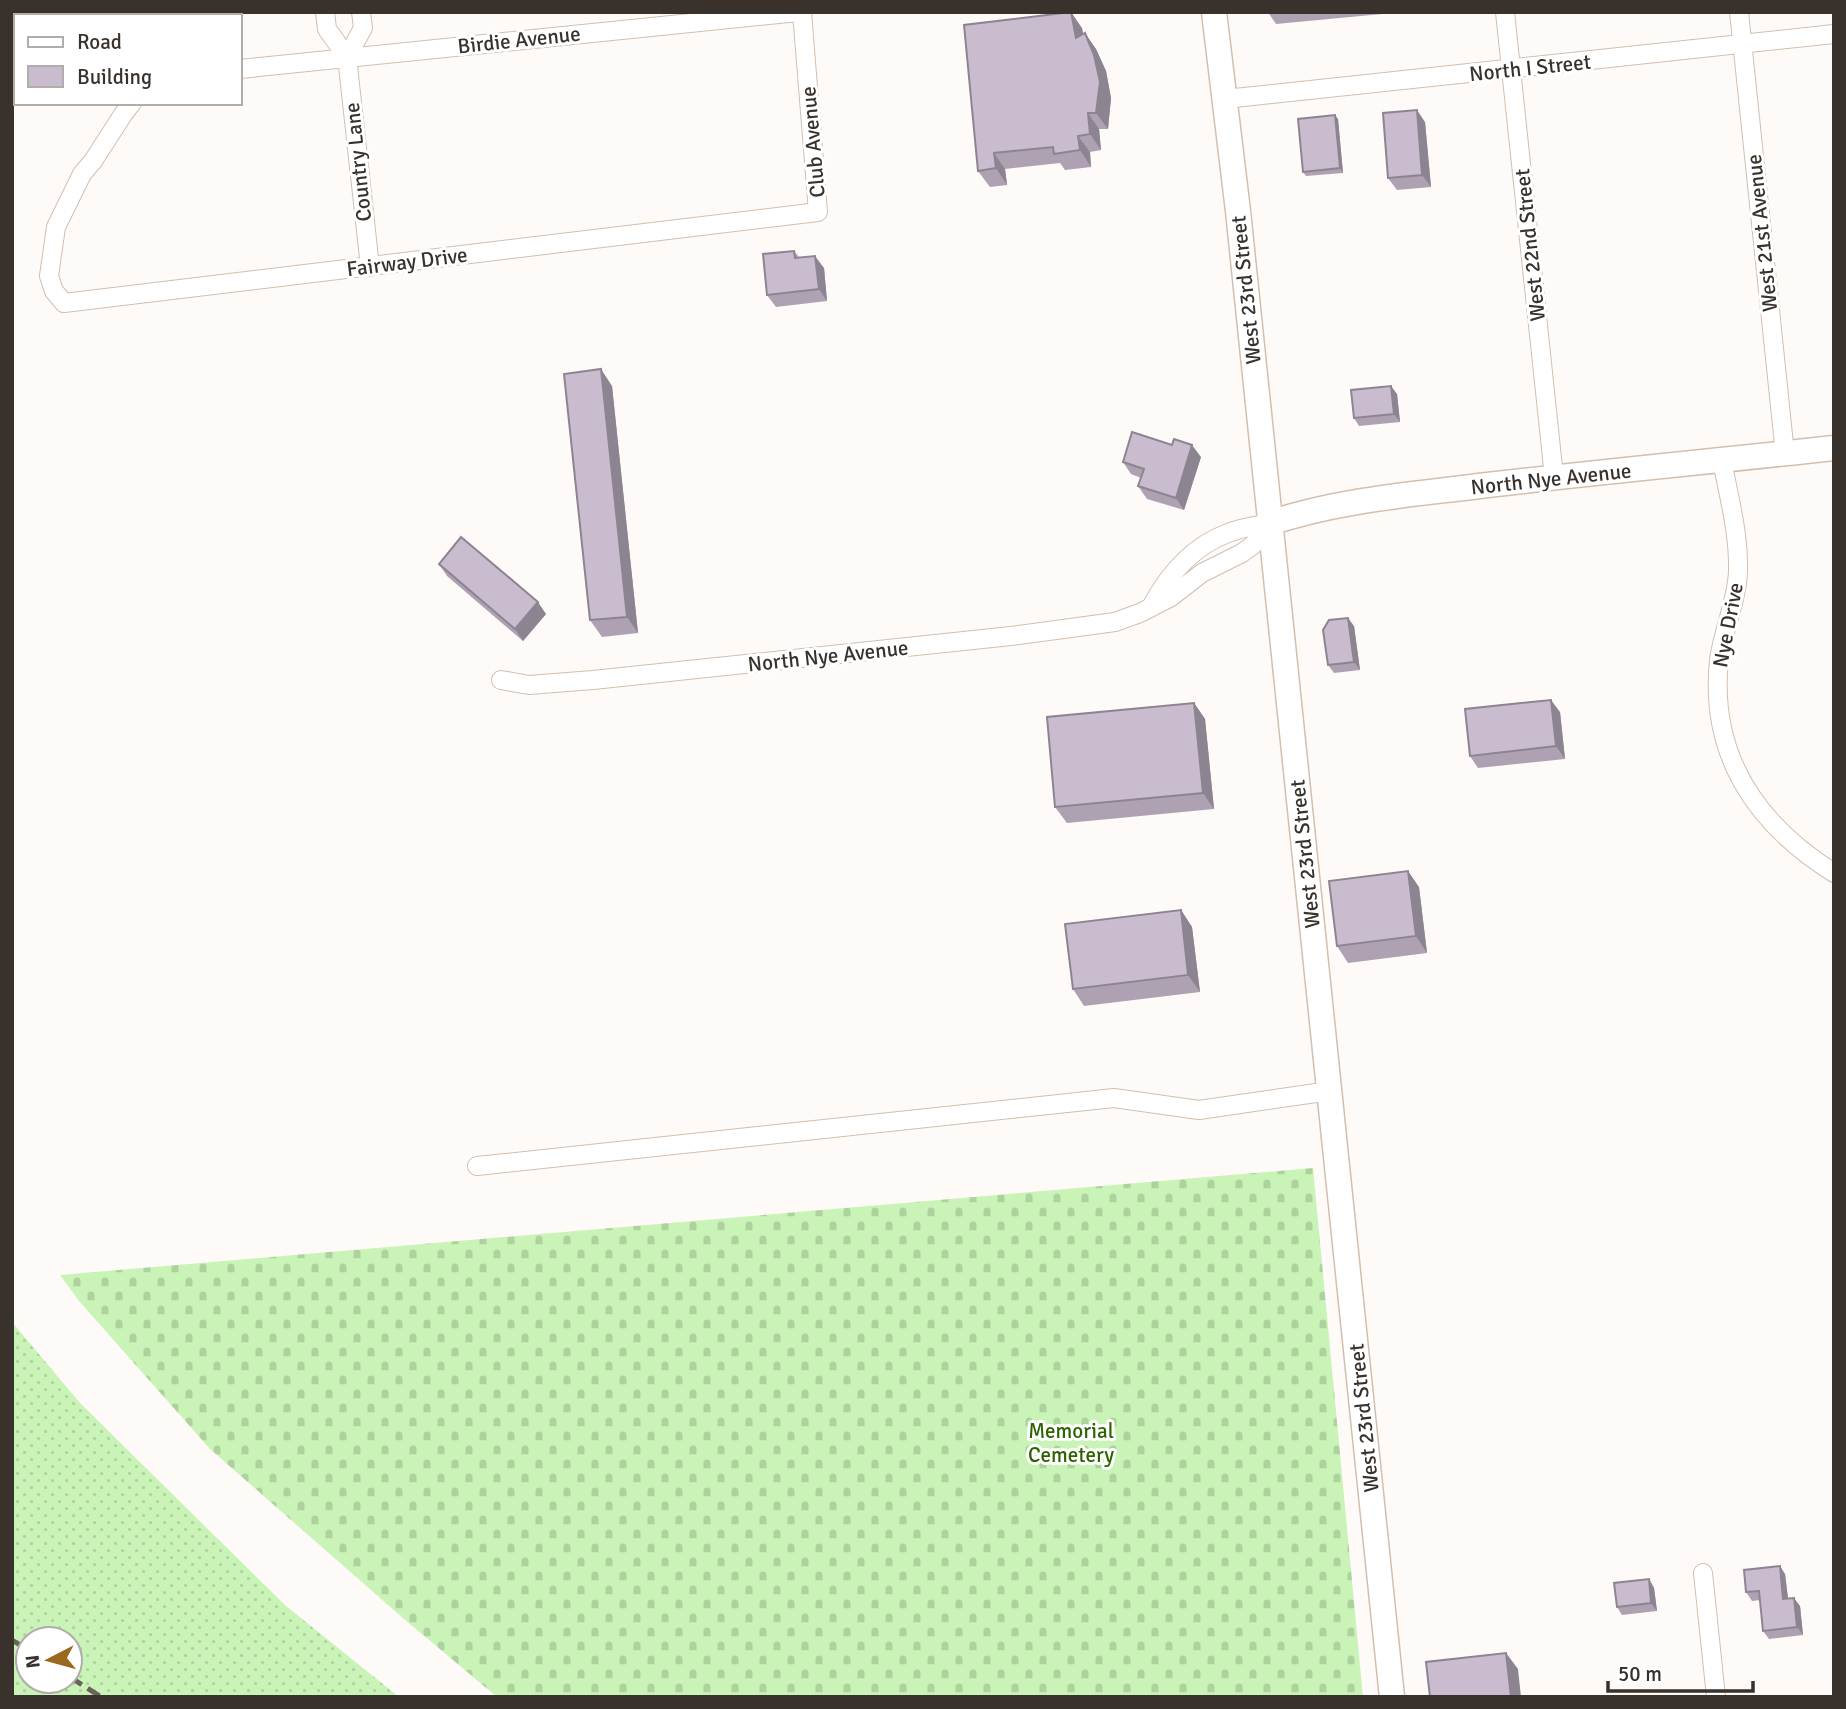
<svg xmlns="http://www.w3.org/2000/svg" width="1846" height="1709" font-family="Signika,sans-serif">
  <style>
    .grass { fill: url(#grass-dots); fill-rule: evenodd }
    .cemetery { fill: url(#cemetery-stones) }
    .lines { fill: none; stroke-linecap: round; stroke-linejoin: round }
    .stream { stroke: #c3dff5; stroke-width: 6 }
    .street-casing { stroke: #d2bfaf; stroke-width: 20 }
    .secondary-casing { stroke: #d2bfaf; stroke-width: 27 }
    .street { stroke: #fff; stroke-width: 18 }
    .secondary { stroke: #fff; stroke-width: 24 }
    .rail { stroke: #69625d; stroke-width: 5; stroke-dasharray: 14 7; stroke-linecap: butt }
    .wall { fill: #aea2b2 }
    .shaded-wall { fill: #8d8491 }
    .building { fill: #cabccf; stroke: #8d8491; stroke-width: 2 }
    .labels { text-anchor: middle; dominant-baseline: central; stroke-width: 6; stroke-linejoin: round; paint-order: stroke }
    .street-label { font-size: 21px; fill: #39312b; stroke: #fff }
    .park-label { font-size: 21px; fill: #2d6400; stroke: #fff }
  </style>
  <defs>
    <pattern id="grass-dots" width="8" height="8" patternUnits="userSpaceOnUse" patternTransform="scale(1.75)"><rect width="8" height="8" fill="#caf4b7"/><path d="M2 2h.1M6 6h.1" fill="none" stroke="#aed29e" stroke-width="1.8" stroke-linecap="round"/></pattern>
    <pattern id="cemetery-stones" width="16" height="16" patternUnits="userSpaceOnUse" patternTransform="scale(1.75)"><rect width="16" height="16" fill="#caf4b7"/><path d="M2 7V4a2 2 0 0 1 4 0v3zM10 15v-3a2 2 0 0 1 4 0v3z" fill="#aed29e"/></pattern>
  </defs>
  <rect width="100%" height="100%" fill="#fefaf7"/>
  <path class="grass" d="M 12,1322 L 80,1403 L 286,1606 L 399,1697 L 12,1697 ZM 28,1639 L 70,1639 L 70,1681 L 28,1681 Z"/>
  <path class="cemetery" d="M 1313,1168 L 1363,1697 L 497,1697 L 404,1619 L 210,1449 L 79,1301 L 60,1275 Z"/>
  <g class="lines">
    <path class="stream" d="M 30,16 L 32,12
      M 12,50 L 16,43"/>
    <defs>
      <path id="street" d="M 325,12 L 327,29 L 347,57 L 370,267
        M 1505,12 L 1554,477
        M 1739,12 L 1785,454
        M 347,57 L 363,28 L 361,12
        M 240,69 L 798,12
        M 1225,99 L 1834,34
        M 132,103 L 124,113 L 93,161 L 82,174 L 56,227 L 49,276 L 54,291 L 64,303 L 818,212 L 802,12
        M 1722,461 C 1729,497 1739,534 1738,571 C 1737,601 1723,630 1719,660 C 1709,755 1756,824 1834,873
        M 1151,607 C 1168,575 1193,546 1228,533 C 1241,527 1256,526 1270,523
        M 501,680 L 529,685 L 593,680 L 1011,636 L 1115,622 L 1140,613 L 1171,597 L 1202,573 L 1242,553 L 1253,545 L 1270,523
        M 477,1166 L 1114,1098 L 1199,1110 L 1330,1091
        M 1703,1573 L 1716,1697"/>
      <path id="secondary" d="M 1214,12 L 1238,211 L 1392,1697
        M 1270,523 C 1338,500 1409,495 1479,486 C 1597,472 1716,461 1834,448"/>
    </defs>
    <use href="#street" class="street-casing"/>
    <use href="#secondary" class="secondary-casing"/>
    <use href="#street" class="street"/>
    <use href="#secondary" class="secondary"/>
    <path class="rail" d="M 12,1640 L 28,1650
      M 70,1677 L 101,1697"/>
  </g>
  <path class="wall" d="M 136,12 L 197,12 L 198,16 L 138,16 Z
    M 1268,12 L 1382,12 L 1382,14 L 1276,24 Z
    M 1082,28 L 1083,34 L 1096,49 L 1106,71 L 1111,98 L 1108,129 L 1099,129 L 1101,150 L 1090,152 L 1091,167 L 1065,170 L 1060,163 L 1005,169 L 1007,185 L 990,187 L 978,171 Z
    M 1338,119 L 1343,173 L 1306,176 L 1303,172 Z
    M 1425,122 L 1431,187 L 1397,190 L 1388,178 Z
    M 794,251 L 799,257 L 824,268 L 827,301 L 776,307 L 767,295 Z
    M 612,386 L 638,633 L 602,637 L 590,620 Z
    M 1397,394 L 1400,422 L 1359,426 L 1354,418 Z
    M 1201,457 L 1184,510 L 1147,499 L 1138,486 L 1141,478 L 1131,474 L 1123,462 Z
    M 439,564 L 546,614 L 523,641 L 447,576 Z
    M 1354,626 L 1360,670 L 1334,673 L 1328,665 Z
    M 1194,703 L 1205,719 L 1214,809 L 1067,823 L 1055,807 Z
    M 1560,712 L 1565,759 L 1478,768 L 1470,756 Z
    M 1419,887 L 1427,953 L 1348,963 L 1337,946 Z
    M 1181,910 L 1192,927 L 1200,992 L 1084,1006 L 1073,989 Z
    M 1785,1574 L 1788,1598 L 1800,1606 L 1803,1635 L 1769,1639 L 1763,1631 L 1760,1600 L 1752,1601 L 1746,1592 Z
    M 1649,1579 L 1654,1588 L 1657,1611 L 1622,1615 L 1617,1607 Z"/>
  <path class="shaded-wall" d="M 1071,12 L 1082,28 L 1087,54 L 1076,38 Z
    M 1085,33 L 1096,49 L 1106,71 L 1111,98 L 1108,129 L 1096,113 Z
    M 1417,110 L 1425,122 L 1431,187 L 1422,175 Z
    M 1088,113 L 1099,129 L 1101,150 L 1090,134 Z
    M 1335,115 L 1338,119 L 1343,173 L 1340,168 Z
    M 1078,136 L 1090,152 L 1091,167 L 1080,150 Z
    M 994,153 L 1005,169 L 1007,185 L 996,168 Z
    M 815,256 L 824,268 L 827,301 L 819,289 Z
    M 601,369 L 612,386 L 638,633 L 627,617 Z
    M 1391,386 L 1397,394 L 1400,422 L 1394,414 Z
    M 1192,445 L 1201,457 L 1184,510 L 1176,498 Z
    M 538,602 L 546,614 L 523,641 L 515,629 Z
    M 1348,618 L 1354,626 L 1360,670 L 1354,662 Z
    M 1551,700 L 1560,712 L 1565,759 L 1556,746 Z
    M 1194,703 L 1205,719 L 1214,809 L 1203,793 Z
    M 1408,871 L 1419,887 L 1427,953 L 1416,936 Z
    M 1181,910 L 1192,927 L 1200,992 L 1188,975 Z
    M 1780,1566 L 1785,1574 L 1789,1607 L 1783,1599 Z
    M 1649,1579 L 1654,1588 L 1657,1611 L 1651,1603 Z
    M 1794,1598 L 1800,1606 L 1803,1635 L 1797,1627 Z
    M 1506,1653 L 1518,1669 L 1521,1697 L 1511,1697 Z"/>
  <path class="building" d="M 61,12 L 117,12 L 120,16 L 63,16 Z
    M 1071,12 L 1076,38 L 1085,33 L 1094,55 L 1100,82 L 1096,113 L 1088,113 L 1090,134 L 1078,136 L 1080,150 L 1054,154 L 1053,147 L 994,153 L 996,168 L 978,171 L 964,25 Z
    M 1417,110 L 1422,175 L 1388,178 L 1383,113 Z
    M 1335,115 L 1340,168 L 1303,172 L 1298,119 Z
    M 794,251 L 795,258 L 815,256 L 819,289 L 767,295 L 763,254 Z
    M 601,369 L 627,617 L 590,620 L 564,374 Z
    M 1391,386 L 1394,414 L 1354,418 L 1351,390 Z
    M 1132,432 L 1172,445 L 1174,439 L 1192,445 L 1176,498 L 1138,486 L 1144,469 L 1123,462 Z
    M 461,537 L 538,602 L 515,629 L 439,564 Z
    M 1348,618 L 1354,662 L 1328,665 L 1323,630 L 1329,620 Z
    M 1551,700 L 1556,746 L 1470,756 L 1465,709 Z
    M 1194,703 L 1203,793 L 1055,807 L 1047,717 Z
    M 1408,871 L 1416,936 L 1337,946 L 1329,881 Z
    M 1181,910 L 1188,975 L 1073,989 L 1065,924 Z
    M 1780,1566 L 1783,1599 L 1794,1598 L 1797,1627 L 1763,1631 L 1759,1591 L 1746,1592 L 1744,1570 Z
    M 1649,1579 L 1651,1603 L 1617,1607 L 1614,1583 Z
    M 1506,1653 L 1511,1697 L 1430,1697 L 1426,1662 Z"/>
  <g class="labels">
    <g class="street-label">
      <text transform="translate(519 40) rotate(-6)">Birdie Avenue</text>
      <text transform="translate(1530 68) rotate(-6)">North I Street</text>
      <text transform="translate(813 142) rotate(-95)">Club Avenue</text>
      <text transform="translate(358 162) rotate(-96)">Country Lane</text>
      <text transform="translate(1762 233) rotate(-96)">West 21st Avenue</text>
      <text transform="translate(1530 245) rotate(-96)">West 22nd Street</text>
      <text transform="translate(407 262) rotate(-7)">Fairway Drive</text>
      <text transform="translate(1246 290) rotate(-96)">West 23rd Street</text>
      <text transform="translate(1551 479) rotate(-6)">North Nye Avenue</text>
      <text transform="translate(1728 625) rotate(-79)">Nye Drive</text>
      <text transform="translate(828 656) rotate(-6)">North Nye Avenue</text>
      <text transform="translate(1305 854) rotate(-96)">West 23rd Street</text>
      <text transform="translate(1364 1418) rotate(-96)">West 23rd Street</text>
    </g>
    <g class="park-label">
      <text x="1071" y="1431">Memorial<tspan x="1071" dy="24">Cemetery</tspan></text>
    </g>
  </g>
  <rect width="1846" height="1709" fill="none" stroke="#39312b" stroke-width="28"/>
  <rect x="14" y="14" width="228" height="91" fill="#ffffff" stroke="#b0adaa" stroke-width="2"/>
  <rect x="28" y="37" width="35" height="10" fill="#ffffff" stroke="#b0adaa" stroke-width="2"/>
  <text x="77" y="49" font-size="21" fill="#39312b">Road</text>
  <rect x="28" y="66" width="35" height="21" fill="#cabccf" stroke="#b0adaa" stroke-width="2"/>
  <text x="77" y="84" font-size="21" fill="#39312b">Building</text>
  <g transform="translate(49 1660) rotate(264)"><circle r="33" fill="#ffffff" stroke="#b0adaa" stroke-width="2"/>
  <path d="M0-5L12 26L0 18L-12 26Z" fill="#9b691d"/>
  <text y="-10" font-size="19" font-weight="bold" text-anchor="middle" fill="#39312b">N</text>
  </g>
  <path d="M1608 1681v10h145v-10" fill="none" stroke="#39312b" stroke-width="3.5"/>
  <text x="1618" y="1681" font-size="21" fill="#39312b" stroke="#ffffff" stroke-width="5" paint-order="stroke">50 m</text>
</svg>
